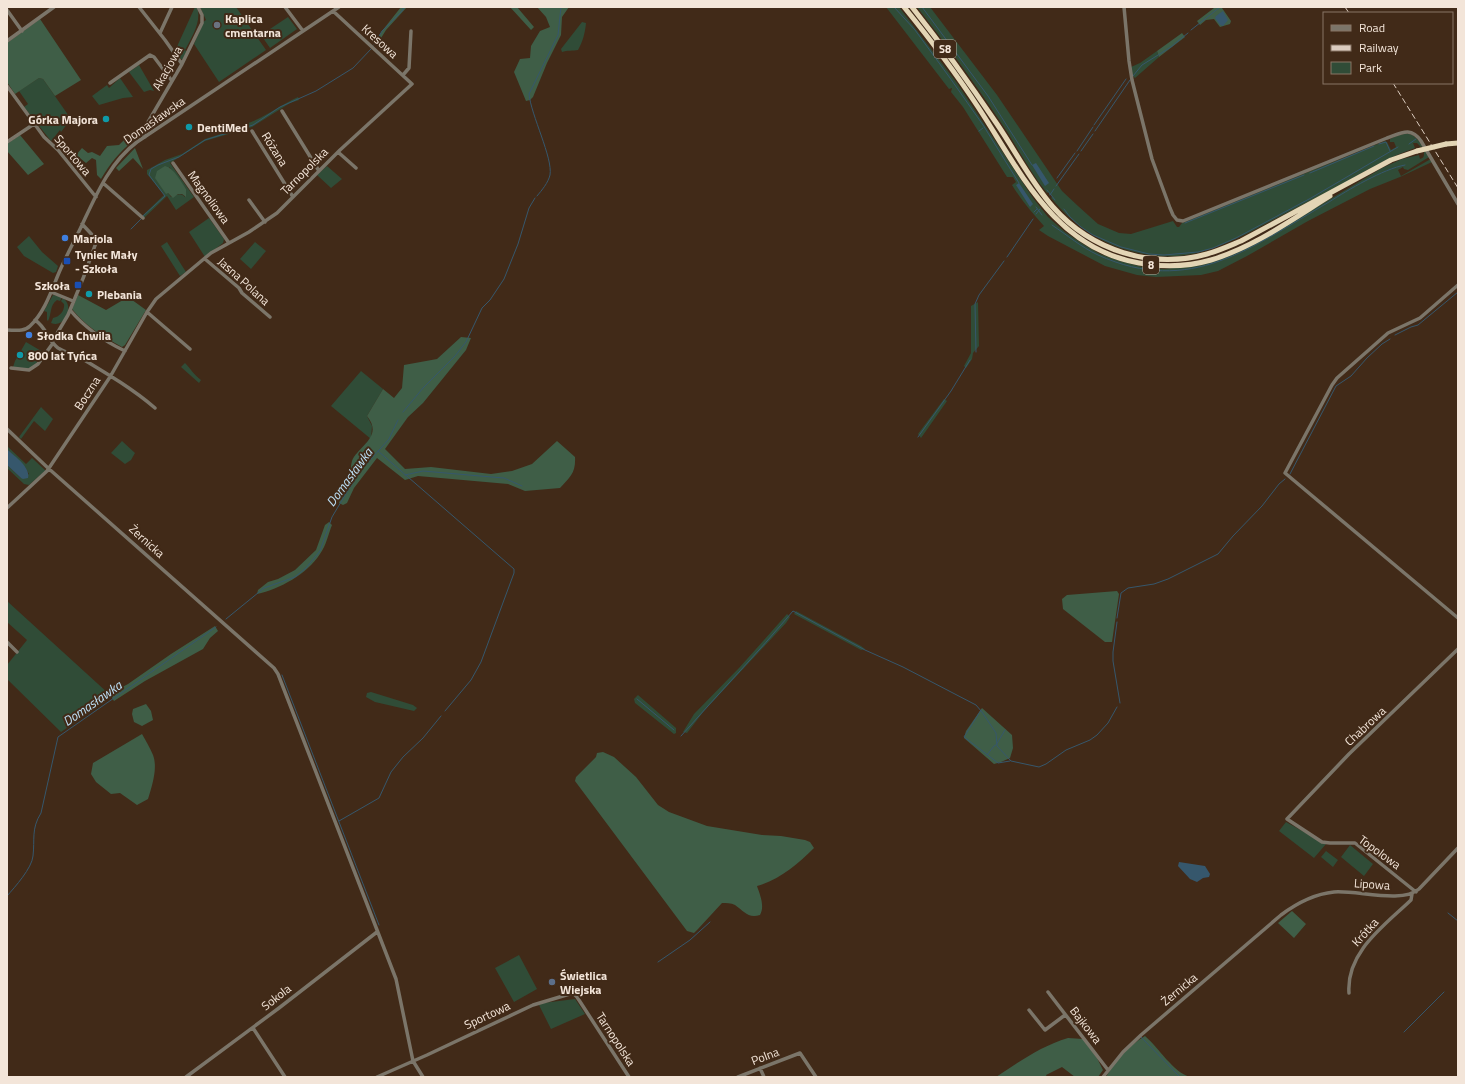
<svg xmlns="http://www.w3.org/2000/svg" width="1465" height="1084" font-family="'Titillium Web',sans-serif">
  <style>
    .green { fill: #304c37; fill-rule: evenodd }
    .forest { fill: #3f5e47 }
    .water { fill: #36576c }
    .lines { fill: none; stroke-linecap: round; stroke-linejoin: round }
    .stream { stroke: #36576c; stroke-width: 1 }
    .minor { stroke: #7b7569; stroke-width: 3.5 }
    .highway { stroke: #e3d5b5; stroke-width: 5 }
    .rail { stroke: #dbccbf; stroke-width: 1; stroke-dasharray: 6 3; stroke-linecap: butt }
    .highway-bridge { stroke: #e3d5b5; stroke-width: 5 }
    .worship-dot { fill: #6b7280; stroke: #412a18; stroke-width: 1.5 }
    .culture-dot { fill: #0f9aa8; stroke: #412a18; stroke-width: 1.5 }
    .shop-dot { fill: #3f7fe0; stroke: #412a18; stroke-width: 1.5 }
    .transit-dot { fill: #1a4fb4; stroke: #412a18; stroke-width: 1.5 }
    .service-dot { fill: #5c6f8a; stroke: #412a18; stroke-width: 1.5 }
    .labels { text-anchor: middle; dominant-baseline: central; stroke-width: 4; stroke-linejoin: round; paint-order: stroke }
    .shield { fill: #412a18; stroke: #bead9f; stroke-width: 1 }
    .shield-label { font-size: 11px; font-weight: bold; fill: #f3e5d9 }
    .poi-label { font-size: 12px; font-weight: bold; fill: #f3e5d9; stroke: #412a18; text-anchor: start }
    .street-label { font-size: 12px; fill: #f3e5d9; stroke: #412a18 }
    .water-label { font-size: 13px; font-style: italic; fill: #bde0f7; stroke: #412a18 }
  </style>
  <rect width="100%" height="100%" fill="#412a18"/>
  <path class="green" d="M 195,7 L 197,7 C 202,21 192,37 185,50 L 187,52 L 183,60 L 181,59 L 175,51 Z
    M 200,7 L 236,7 L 266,50 L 219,82 L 194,44 L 203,22 L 206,20 Z
    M 886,7 L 899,7 L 957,83 L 1033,198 L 1048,217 L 1065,232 L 1083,244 L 1100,254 L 1120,261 L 1143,267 L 1164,269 L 1202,265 L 1283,227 L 1342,192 L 1382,168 L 1402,159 L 1419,155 L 1420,159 C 1424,158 1424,156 1424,152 L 1427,152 L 1429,157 L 1408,170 L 1404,169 L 1403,167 L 1398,170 L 1401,176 L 1429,160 L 1430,160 L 1432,162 L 1400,177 L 1370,189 L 1308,221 L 1247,256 L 1218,271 L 1201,275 L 1156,277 L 1137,275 L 1105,266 L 1048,236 L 1039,230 L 1044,226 C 1032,213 1021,200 1012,185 L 1016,182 L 1013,177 L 1007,177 L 963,107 L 951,92 L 952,88 L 949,89 Z
    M 917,7 L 930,7 L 997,95 L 1062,191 L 1078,206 L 1098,224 L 1119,233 L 1131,234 L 1173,221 L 1177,227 L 1179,227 L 1182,223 L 1385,141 L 1387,142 L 1391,150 L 1396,147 L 1394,142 L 1390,142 L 1390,139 C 1407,132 1411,130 1423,146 L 1421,147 L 1417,143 L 1413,143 L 1415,148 C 1388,157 1364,172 1339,186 C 1316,198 1294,209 1271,221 C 1222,247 1185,267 1127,250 C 1096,241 1072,223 1051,198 L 1052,197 L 1052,195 L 1049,195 L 1049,192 L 1047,193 C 1029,171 1016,144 1000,121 C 974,82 946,44 917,7 Z
    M 288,17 L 297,29 L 270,48 L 261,35 Z
    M 582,22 L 586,23 C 585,33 583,41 578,50 C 573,51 567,50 562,52 L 561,49 Z
    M 1157,51 L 1159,57 L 1135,78 L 1132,75 L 1131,67 L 1140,63 Z
    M 139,65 L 154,91 L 150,90 L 144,92 L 129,72 Z
    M 39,78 L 43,79 L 71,119 L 61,132 L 60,130 L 51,141 L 24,107 L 28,104 L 19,91 Z
    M 120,78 L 133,97 L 123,98 L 99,105 L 92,96 L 107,85 L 109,88 Z
    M 298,97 L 299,100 L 290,103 L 252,127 L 205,141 L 170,163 L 194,197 L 176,210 L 167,196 L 144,218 L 142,216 L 164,195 L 147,174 L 147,170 L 165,160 L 182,154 L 205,139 L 246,126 L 245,124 C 263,119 280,105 298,97 ZM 169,167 L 186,189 L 185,197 C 180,192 177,195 171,197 L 168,193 Z
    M 327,166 L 342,179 L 331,188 L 317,175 Z
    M 209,218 L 224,239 L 223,243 L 205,257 L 189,232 Z
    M 29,236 L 42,252 L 58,266 L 56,272 L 53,273 L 24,256 L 17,247 Z
    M 167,242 L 186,272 L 180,276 L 161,246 Z
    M 255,242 L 266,251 L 251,269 L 240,259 Z
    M 53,295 L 62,297 L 60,301 L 57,300 C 49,306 52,314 48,321 L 47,320 L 47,312 L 44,311 Z
    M 63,298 C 75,306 65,329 51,323 L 53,318 C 60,317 65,310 64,304 L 61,301 Z
    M 978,302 L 979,346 L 973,353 L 972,359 L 966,368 L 964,366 L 971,353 L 971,306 Z
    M 26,342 L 43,352 L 45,350 L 46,352 L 41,359 L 30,369 L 13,367 L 15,361 Z
    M 185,363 C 191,369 194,375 201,380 L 199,383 L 181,367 Z
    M 361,371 L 383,389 L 367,416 L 372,426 L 371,439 L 331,406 Z
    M 944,399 L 947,401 L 921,438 L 918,434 Z
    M 41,407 L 53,419 L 45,431 L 34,421 L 21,439 L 19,437 Z
    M 122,441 L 135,453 L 131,460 L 125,464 L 111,453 Z
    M 7,446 L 26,464 L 32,458 L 45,470 L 45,471 L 29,485 L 24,484 L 7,468 L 7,465 L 21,478 L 29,474 L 25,467 L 7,449 Z
    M 7,601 L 109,694 L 111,697 L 61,732 L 7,679 L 7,665 L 27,640 L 7,622 Z
    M 796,611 L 861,646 L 865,649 L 861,650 L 794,614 Z
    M 787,614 L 790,617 L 786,623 L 704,711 L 687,733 L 683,732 L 694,714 L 739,668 Z
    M 371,692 L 413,705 L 417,708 L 414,711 L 375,702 L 366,697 L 367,693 Z
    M 638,695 L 676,728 L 676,733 L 674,734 L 635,703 L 634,699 Z
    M 1286,822 L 1326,844 L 1314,858 L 1279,831 Z
    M 1350,845 L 1373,864 L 1364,876 L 1341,857 Z
    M 1326,851 L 1338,860 L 1333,867 L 1321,857 Z
    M 519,955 L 537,989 L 514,1002 L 495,968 Z
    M 575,999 L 585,1014 L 551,1029 L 539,1005 L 543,1003 Z"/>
  <path class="forest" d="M 401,7 L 407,7 L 386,30 L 378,43 L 376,41 L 382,31 Z
    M 510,7 L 517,7 L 534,27 L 531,30 Z
    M 537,7 L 569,7 L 562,17 L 561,35 L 547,63 L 533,97 L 530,100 L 526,101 L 514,72 L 520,59 L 530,58 L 531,46 L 540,31 L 550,27 L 546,17 Z
    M 1214,8 L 1222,8 L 1231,21 L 1230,24 L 1220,27 L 1214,19 L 1206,20 L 1200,25 L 1197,21 Z
    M 40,19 L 81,80 L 55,96 L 43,79 L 39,78 L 15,94 L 7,82 L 7,43 Z
    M 1182,33 L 1185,37 L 1159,57 L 1157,51 Z
    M 20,135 L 44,164 L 28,175 L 7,151 L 7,144 Z
    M 132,137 L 133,141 C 119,152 110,164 101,179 L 97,175 L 96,160 L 92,158 L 86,163 L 76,155 L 82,148 L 88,153 L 92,152 L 100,156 L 107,146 L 119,145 L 126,138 Z
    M 135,148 L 143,169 L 133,158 L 119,171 L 116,168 Z
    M 165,166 C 174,168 181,182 186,189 L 186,197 L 182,194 L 178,194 L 173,198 L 168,193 L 166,194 L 155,178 L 157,171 Z
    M 78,295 L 106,310 L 128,297 L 146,310 L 125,345 L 122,347 C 103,336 86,327 72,309 Z
    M 461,337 L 471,338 L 466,350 L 423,403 L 408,417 L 385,449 L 405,469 L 431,467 L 491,474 L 512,471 L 532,464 L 557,441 L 575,457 C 576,473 570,477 560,488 L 525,491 L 508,484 L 418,476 L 405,480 L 377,458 L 354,488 L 347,503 L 343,505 L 339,503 C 341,495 346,490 348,483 C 351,476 350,468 352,461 C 358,446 384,437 367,416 L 383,389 L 394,398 L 402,388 L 404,365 L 437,359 Z
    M 329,522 L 332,525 C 328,535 326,546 320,554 C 307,574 280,589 257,594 L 258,590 L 268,582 L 278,579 L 295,570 L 316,550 L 325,525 Z
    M 1117,591 L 1119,594 L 1112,642 L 1105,642 L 1063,609 L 1062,599 L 1067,595 Z
    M 215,626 L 218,631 L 210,638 L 203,649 L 145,681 L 114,701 L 109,694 L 128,684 L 171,654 Z
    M 146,704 L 151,711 L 153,720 L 142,726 L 134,722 L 132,714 L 133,709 Z
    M 982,708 L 1012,735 L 1013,748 L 1010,758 L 1001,762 L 994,764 L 964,738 L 966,731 Z
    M 142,734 C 146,741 150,748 153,755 C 158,768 152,786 148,799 L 137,805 L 120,793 L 111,794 L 96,782 L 91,774 L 93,763 Z
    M 603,752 L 614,757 L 636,777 L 658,805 L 669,812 L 707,826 L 762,835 L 781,836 L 805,840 L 810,842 L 814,848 C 798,864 779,880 757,886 C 760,895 765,906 760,915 C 748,919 744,911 735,905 C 731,903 726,903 722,903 L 698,929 L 694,933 L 687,931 L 575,781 L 576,777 L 596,757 L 597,753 Z
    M 1292,911 L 1306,924 L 1294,938 L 1278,923 Z
    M 1145,1036 C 1159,1048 1173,1072 1190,1077 L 1106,1077 C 1115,1061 1129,1045 1145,1036 Z
    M 1068,1038 L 1083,1039 L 1097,1058 L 1103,1070 L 1098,1077 L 1075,1077 L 1062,1067 L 1046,1075 L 1047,1077 L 996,1077 C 1019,1062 1041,1046 1068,1038 Z"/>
  <path class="water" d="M 1223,11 L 1228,20 L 1223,26 L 1220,25 L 1215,18 L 1216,16 Z
    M 1036,163 L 1049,183 L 1045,186 L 1032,165 Z
    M 1019,183 L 1033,204 L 1030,207 L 1016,185 Z
    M 7,449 C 14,456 31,467 28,478 L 23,479 L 21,478 L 7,465 Z
    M 1179,862 L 1205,866 L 1210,874 L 1209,877 L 1203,878 L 1197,882 L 1190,879 L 1178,866 Z"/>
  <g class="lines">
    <path class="stream" d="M 894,7 L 915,30 L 950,78 L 983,125 L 1019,183
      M 922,7 L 988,96 L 1032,165
      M 1191,30 L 1220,7
      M 374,45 L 382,31 L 402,11 L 404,7
      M 1133,76 L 1142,65 L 1171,47 L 1188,33
      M 1094,125 L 1126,79
      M 979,131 L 983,128
      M 1095,131 L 1130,80
      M 1379,144 L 1386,142 L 1390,151
      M 1409,144 L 1416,139
      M 1077,151 L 1093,127
      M 1081,151 L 1093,134
      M 1310,173 L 1374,146
      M 1057,178 L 1075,153
      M 1056,186 L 1079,154
      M 1047,190 L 1055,200
      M 1050,195 L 1054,189
      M 537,196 C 542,190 548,183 550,175 C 553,158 531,115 529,94 L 558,35 L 561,7
      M 1036,207 L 1042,215
      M 1064,209 L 1070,217 L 1081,227 L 1093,235 L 1121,247 L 1149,254 L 1164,255 L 1198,252 L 1213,248 L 1236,238 L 1311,198 L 1398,147
      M 1034,212 L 1037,209
      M 1036,214 L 1040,209
      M 143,216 L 165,196 L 149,175 L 151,169 L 158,165 L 179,157 L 205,140 L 253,125 L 280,107 L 316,91 L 353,68 L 371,49
      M 1185,223 L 1304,175
      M 1052,225 C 1067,235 1081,247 1098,255 C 1191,297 1251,247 1329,202 C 1348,190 1383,169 1405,165
      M 131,229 L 141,219
      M 1007,257 L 1033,219
      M 1395,335 L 1411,327 L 1418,325 L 1458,292
      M 976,352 L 975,304 L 979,295 L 1004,261
      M 403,412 L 423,388 L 455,356 L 466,342 L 482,308 L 490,300 L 504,279 L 518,244 L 529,208 L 535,198
      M 918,437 L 951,391 L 970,360
      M 378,451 L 514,569 L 514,573 L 481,662 L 471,680 L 445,711
      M 1290,474 L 1336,386 L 1351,376 L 1367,358 L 1382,344 L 1390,339
      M 405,475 L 423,471 L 480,476 L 504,478 L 522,486
      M 1117,618 L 1121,593 L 1128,588 L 1154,584 L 1168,579 L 1218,554 L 1233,536 L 1262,506 L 1279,484 L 1285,479
      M 226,619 L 264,588 L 295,577 L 306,568 L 320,551 L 332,517 L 347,492 L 363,468 L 389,439 L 398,420
      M 1117,622 L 1113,652 L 1113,661 L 1120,703
      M 282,675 L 379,925
      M 637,699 L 674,730
      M 981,710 L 964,737 L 998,763 L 1010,761
      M 681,736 C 718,694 757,654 793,611 L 865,650 L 903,667 L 976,705 L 982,712 L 996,733 L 997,746 L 1011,761 L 1039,767 L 1046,764 L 1066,750 L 1090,740 L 1097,735 L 1108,723 L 1117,707
      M 987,755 L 994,746 L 996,745 L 1005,730
      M 339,821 L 379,798 L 391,772 L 403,757 L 423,738 L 441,716
      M 7,896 C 15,887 32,868 33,856 C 35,839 31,829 41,813 L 58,737 L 216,627
      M 1448,913 L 1458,921
      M 658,962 L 690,940 L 710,922
      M 1404,1032 L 1444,992
      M 1141,1037 L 1180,1077"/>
    <path class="minor" d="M 139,7 L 165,40 L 182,64
      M 285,7 L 303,31
      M 1124,7 L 1129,61 L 1132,80 L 1152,159 L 1170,208 L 1173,215 L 1177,220 L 1183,221 L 1387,138 C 1401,133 1411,126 1421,141 L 1458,204
      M 7,10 L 22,31
      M 160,33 L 172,7
      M 7,41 L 54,7
      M 403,75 L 409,68 L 411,31
      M 110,83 L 150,55 L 154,57 L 172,81
      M 7,86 L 44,137 L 58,150 L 96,197
      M 282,111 L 319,171
      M 252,131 L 293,197
      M 145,137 L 143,133 L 144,129 L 182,64 L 202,23 L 202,15 L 198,7
      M 7,142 L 34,124
      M 338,152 L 356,168
      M 173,163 L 229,243
      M 103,183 L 143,218
      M 249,200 L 265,222
      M 205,259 L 239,288 L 242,293 L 270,317
      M 1458,285 L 1420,318 L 1388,333 L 1337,378 L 1332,385 L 1285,473 L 1458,618
      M 51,292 L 73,301
      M 70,310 C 85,328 104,341 125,351
      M 147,312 L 190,349
      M 35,320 C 47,328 48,341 58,348 C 65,352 73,355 81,358 C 106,373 133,389 155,408
      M 7,330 C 15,330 24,332 30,326 C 44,313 51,292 58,275 C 65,258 74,242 82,225 C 96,195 110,162 137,142 L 339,7
      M 52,342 L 68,315 L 84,276 L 97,240 L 82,224
      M 11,368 L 29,370 L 38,364 L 53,343
      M 7,429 L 48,468 L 274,668 L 278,674 L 396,979 L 413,1061 L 423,1077
      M 7,508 L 47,471 L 110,377 L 147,312 L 156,299 L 211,253 L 249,232 L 277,213 L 340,150 L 412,84 L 333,11
      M 7,642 L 17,652
      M 1416,892 L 1355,843 L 1330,843 L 1322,842 L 1287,819 L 1349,754 L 1458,649
      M 1048,992 L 1108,1070
      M 1349,993 C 1346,952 1384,926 1411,900 L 1412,894
      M 1029,1010 L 1045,1030 L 1065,1015
      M 253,1028 L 285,1077
      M 760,1068 L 764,1077
      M 186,1077 L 279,1008 L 377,932
      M 377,1077 L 427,1055 L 533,1005 L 573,993 L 577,997 L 629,1077
      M 738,1077 L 800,1053 L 816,1077
      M 1103,1077 L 1123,1052 L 1141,1035 L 1281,915 C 1297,903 1314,894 1334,892 C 1357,890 1402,904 1419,889 L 1458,848"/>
    <path class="highway" d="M 904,7 C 930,39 955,72 978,107 C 1020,171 1054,248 1139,263 C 1162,267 1187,267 1211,260 C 1254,247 1293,219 1330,196
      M 912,7 C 942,45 970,84 997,124 C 1016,152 1031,182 1053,207 C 1091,250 1151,270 1207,254 C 1218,251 1229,246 1241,241 L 1391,160 L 1417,151
      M 1446,144 L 1458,143"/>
    <path class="rail" d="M 1345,7 L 1349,13
      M 1393,83 L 1458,188"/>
    <path class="highway-bridge" d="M 1417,151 L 1446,144"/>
  </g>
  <circle class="worship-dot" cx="217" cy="25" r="4"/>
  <g class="culture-dot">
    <circle cx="106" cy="119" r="4"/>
    <circle cx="189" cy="127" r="4"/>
    <circle cx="89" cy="294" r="4"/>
    <circle cx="20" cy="355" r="4"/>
  </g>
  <g class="shop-dot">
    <circle cx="65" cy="238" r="4"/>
    <circle cx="29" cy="335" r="4"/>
  </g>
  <g class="transit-dot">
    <rect x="63" y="257" width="8" height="8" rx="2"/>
    <rect x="74" y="281" width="8" height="8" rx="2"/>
  </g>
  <circle class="service-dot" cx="552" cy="982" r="4"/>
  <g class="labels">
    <g class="shield">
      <rect x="934" y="40" width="22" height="18" rx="3"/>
      <rect x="1143" y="256" width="16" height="18" rx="3"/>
    </g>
    <g class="shield-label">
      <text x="945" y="49">S8</text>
      <text x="1151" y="265">8</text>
    </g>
    <g class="poi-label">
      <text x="225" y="18">Kaplica<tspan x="225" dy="14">cmentarna</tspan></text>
      <text x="98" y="119" text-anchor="end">Górka Majora</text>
      <text x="197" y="127">DentiMed</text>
      <text x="73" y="238">Mariola</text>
      <text x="75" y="254">Tyniec Mały<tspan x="75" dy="14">- Szkoła</tspan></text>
      <text x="70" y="285" text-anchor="end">Szkoła</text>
      <text x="97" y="294">Plebania</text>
      <text x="37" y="335">Słodka Chwila</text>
      <text x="28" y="355">800 lat Tyńca</text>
      <text x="560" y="975">Świetlica<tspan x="560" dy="14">Wiejska</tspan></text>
    </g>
    <g class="street-label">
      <text transform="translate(380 41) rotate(42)">Kresowa</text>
      <text transform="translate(167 68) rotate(-61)">Akacjowa</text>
      <text transform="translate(154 120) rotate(-35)">Domasławska</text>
      <text transform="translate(275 149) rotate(58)">Różana</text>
      <text transform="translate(73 155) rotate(50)">Sportowa</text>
      <text transform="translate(304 171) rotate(-45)">Tarnopolska</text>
      <text transform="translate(209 197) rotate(54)">Magnoliowa</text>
      <text transform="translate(244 281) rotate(42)">Jasna Polana</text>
      <text transform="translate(87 393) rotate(-57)">Boczna</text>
      <text transform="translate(147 541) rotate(42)">Żernicka</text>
      <text transform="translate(1365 726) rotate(-43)">Chabrowa</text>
      <text transform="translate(1380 852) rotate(36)">Topolowa</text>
      <text transform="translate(1372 884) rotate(4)">Lipowa</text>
      <text transform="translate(1365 932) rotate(-48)">Krótka</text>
      <text transform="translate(1179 989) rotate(-40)">Żernicka</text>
      <text transform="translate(276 997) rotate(-38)">Sokola</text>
      <text transform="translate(487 1015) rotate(-25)">Sportowa</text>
      <text transform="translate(1086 1025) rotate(52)">Bajkowa</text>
      <text transform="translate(616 1039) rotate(57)">Tarnopolska</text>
      <text transform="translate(765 1056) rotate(-21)">Polna</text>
    </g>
    <g class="water-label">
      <text transform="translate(349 477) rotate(-54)">Domasławka</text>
      <text transform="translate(92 703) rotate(-35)">Domasławka</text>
    </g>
  </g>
  <rect width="1465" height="1084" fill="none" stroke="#f3e5d9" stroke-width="16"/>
  <rect x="1323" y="12" width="130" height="72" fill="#412a18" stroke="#887565"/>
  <rect x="1331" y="25" width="20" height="6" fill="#7b7569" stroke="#887565"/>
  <text x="1359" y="32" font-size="12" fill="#f3e5d9">Road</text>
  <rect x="1331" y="45" width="20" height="6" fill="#dbccbf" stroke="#887565"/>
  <text x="1359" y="52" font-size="12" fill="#f3e5d9">Railway</text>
  <rect x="1331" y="62" width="20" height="12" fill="#304c37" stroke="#887565"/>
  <text x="1359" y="72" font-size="12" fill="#f3e5d9">Park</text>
</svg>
